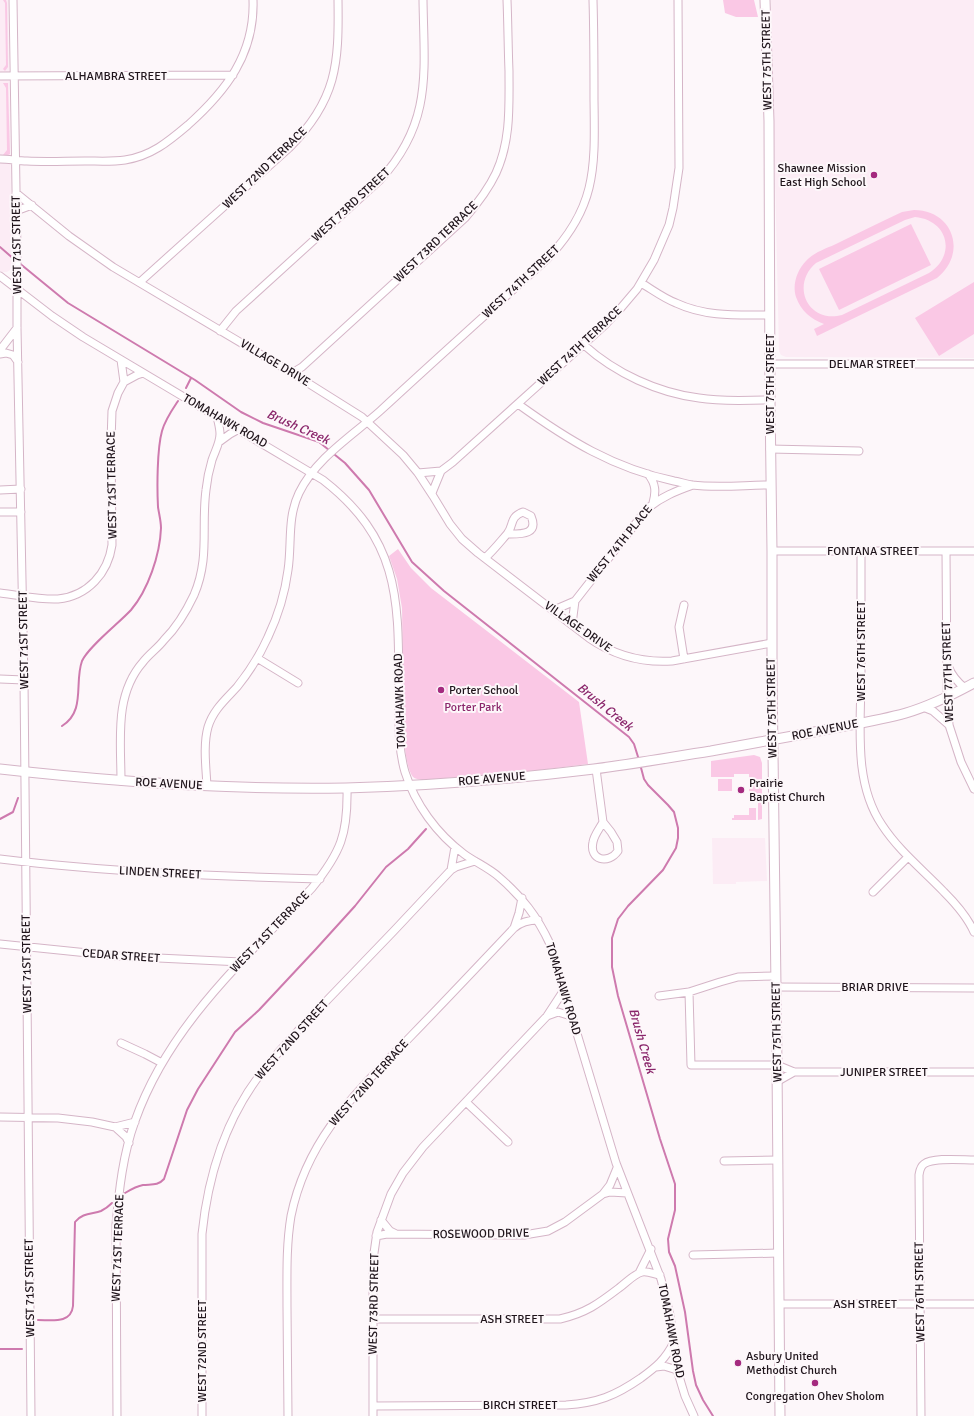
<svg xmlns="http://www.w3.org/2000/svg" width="974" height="1416" font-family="Signika,sans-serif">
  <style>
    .built { fill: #fcecf5 }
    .green { fill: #fac8e5; fill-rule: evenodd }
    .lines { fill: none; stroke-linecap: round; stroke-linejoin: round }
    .stream { stroke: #ce7aae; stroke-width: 2 }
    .minor-casing { stroke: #d5b5c7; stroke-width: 9 }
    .major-casing { stroke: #d5b5c7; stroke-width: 11 }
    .minor { stroke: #fff; stroke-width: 7 }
    .major { stroke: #fff; stroke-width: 9 }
    .poi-dot { fill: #a42a7f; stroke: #fdf7fa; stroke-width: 1.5 }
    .labels { text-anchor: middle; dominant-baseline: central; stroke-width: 4; stroke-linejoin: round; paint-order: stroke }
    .street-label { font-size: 12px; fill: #1f141b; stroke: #fdf7fa }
    .poi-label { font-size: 12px; fill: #1f141b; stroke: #fdf7fa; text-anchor: start }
    .park-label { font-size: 12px; fill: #8b276c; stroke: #fdf7fa }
    .water-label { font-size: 13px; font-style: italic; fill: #8a266b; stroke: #fdf7fa }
  </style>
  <rect width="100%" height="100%" fill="#fdf7fa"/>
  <path class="built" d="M 0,0 L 8,0 L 12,266 L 10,270 L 7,272 L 2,272 L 0,271 Z
    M 771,0 L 974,0 L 974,358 L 786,357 L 781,355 L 779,351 Z
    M 712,838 L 765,838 L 767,881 L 736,882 L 736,884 L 713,884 Z"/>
  <path class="green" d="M 3,0 L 6,0 L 7,3 L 8,67 L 5,71 L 3,69 L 6,65 L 5,3 Z
    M 723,0 L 754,0 L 758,17 L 736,17 L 725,13 Z
    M 3,83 L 8,83 L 8,86 L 10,154 L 8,155 L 3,155 L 7,150 L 6,88 Z
    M 914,210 C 953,210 968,253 937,278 L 817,336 L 814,329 L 824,324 C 811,319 801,311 796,297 C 792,285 797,270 806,261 C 814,252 828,248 838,243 C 859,233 880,222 902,212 ZM 915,217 C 948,220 957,255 929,273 L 842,315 C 808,324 790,285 816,263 L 905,220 Z
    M 911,224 L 931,265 L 839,310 L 819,269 Z
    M 974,282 L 974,334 L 939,356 L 915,318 Z
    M 398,549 L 411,568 L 431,588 L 579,702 L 588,764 L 540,770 L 422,780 C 419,779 415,779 413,777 C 407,770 405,748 404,739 L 402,608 L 397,579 L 389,556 Z
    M 754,755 L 760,757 L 762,763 L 762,819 L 758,820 L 758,797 L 749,796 L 749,774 L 734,774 L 734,777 L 711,777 L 711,761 Z
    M 718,779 L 732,779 L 732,791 L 718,791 Z
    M 749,808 L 756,808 L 756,820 L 732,820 L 732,818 L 734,818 L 734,815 L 749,815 Z"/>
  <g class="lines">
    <path class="stream" d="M 0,247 L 15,260
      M 18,262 L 68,303 L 195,380 L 241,412 L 263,423 L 319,442 L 345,463 L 369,490 L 412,562 L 444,591 L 629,737 L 634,744 L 639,760
      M 186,388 L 191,378
      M 62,726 C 86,711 74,683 82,661 C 88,647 119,623 131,610 C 148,590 160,555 161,528 C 161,521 159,514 158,507 C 157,488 157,449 162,431 C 165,420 172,410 178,401
      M 640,764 L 644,779 L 648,785 L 668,805 L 674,812 L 678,828 L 678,838 L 676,848 L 663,870 L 628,906 L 618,919 L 612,938 L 612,967 L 618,996 L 660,1139 L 675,1184 L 675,1210 L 668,1239 L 669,1252 L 675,1266 L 685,1312 L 693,1371 L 696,1385 L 703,1400 L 713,1416
      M 0,819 L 13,812 L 18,798
      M 125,1193 C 130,1190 137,1186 143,1185 C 151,1184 158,1186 164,1179 L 187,1110 L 198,1089 L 235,1032 L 259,1010 L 316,949 L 355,906 L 386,867 L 408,849 L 426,829
      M 38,1320 C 52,1320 71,1324 73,1306 L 75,1222 C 82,1213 92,1214 101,1211 C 105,1209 109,1206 112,1203
      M 0,1349 L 22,1349"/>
    <defs>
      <path id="minor" d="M 13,0 L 17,252 L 17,328 L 24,680 L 31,1416
        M 0,76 L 233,75
        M 0,159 C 9,159 18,161 27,161 C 47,162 66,161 85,161 C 98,161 112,162 125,160 C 151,156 168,142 188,125 C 226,91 255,54 253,0
        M 16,193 L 69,236 L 113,267 L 292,373 L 362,417 L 403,455 L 418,473 L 433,496 L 450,524 L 462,539 L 478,553 L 589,638 C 615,656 641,663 672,661 L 772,643
        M 16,211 L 32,205
        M 0,276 L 52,316 L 83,337 L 323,480 C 404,543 398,606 399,700 C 399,724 398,748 405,772 C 415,804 437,834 464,854 C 475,862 489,868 499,877 C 522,897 537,916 550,944 L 616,1163 L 661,1279 L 670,1315 L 678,1373 L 685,1396 L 694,1416
        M 140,282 L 289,148 C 337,100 339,64 338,0
        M 641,283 C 653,290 663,298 676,303 C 706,317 737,315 769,315
        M 220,331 L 236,311 L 380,180 C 433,122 424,72 423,0
        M 584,345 C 615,373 658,393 699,398 C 723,402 746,400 770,400
        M 0,350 L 17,328
        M 0,354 L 6,353 L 13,355 L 18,362
        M 121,360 L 124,382
        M 770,364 L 974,364
        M 292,373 L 302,367 L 465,218 C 477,204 488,190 496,173 C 511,140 509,106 509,71 C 508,47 508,24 507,0
        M 518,404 C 568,440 613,468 674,481 C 680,482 686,484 692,485 C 718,488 745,485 771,485
        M 219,442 L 230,434 L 239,429
        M 770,449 L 859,451
        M 418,473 L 441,471 L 453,462 L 605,325 L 620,309 L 637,289 L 654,260 L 669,225 L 673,208 L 679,168 L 678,0
        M 648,474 C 656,484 656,492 653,503
        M 0,490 L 21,489
        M 432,493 L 441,471
        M 0,512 L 21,512
        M 772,551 L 974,551
        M 861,551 C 861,593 861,634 861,675 C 861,725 853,782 882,825 C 899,851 923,870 944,892 C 956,904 967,916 974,932
        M 946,551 L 947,688 L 949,725 L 961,762 L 974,789
        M 485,558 C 493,551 500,542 507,534 C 514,526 509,517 523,512 L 531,516 C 539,535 521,534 508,534
        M 0,593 C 19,595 39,600 58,599 C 88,596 108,573 112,545 L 111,442 L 112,411 L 118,393 L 124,382 L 137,375 L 143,373
        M 554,610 L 575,601 L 647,509 C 661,497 676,491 693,485
        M 572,624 L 575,601
        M 257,658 L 298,683
        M 684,659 L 679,627 L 684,605
        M 948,666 C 952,676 957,682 965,688
        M 0,679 L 24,680
        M 923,707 L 933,711 L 949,725
        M 596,769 L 603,822 L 611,832 L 617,842 L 618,851 C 608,865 589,860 593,842 C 594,835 600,828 603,822
        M 121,781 C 121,740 114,695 143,662 C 149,654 158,648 164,640 C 177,627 186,612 194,595 C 210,558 201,527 206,490 C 207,480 209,470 212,460 C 215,451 220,443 220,434 C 220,428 218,422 217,416
        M 207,786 C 206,767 203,745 208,727 C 213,710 226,699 237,687 C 249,672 260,655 268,637 C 278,616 285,593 288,570 C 292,544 287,518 299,493 C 316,458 352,436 380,411 C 435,360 491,310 546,260 C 597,208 595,168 594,100 C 594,67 594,33 593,0
        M 0,859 C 106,872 213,876 320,879
        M 451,870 L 455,847
        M 873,892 L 908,857
        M 514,928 L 519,913 L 522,898
        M 0,944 L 117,956 L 241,962
        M 776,987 L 974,988
        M 689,992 L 691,1065 L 777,1065 L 794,1072 L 974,1072
        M 659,996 L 689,992 L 720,982 L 738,977 L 776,976
        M 547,1016 L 558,1012 L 571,1016
        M 121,1043 L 145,1054 L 162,1063
        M 778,1081 L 794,1072
        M 466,1102 L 508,1142
        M 0,1117 L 58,1118 L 92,1122 L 115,1127 L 135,1122
        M 115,1127 L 126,1137 L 129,1143
        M 724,1161 L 778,1160
        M 603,1194 L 610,1192 L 627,1193
        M 381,1220 L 390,1231 L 396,1234
        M 376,1236 L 387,1234 L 524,1235 L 548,1231 L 565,1222 L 603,1194 L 610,1185 L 617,1168
        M 693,1255 L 778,1253
        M 639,1273 L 651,1249
        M 779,1304 L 974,1304
        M 373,1319 L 560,1319 C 586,1313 598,1304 619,1288 C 626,1283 634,1274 642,1272 C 648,1271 654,1274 660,1275
        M 656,1367 L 664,1366 L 677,1370
        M 373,1406 L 566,1405 C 597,1403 615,1396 641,1378 C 656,1367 665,1360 674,1342
        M 117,1416 L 116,1225 C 119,1190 123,1154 135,1121 C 169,1025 244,960 312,888 C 341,852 348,834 347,788
        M 202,1416 L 202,1234 C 208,1176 226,1118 262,1072 C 285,1043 311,1017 336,991 C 375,951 413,911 451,870 L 456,867 L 475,861
        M 288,1416 C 288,1380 287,1343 287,1307 C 287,1276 286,1246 291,1216 C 307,1137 358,1091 412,1035 C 446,1000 480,964 514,928 C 521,922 529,920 538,920
        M 373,1416 L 373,1260 L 377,1232 L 391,1194 L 403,1173 L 423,1147 L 547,1016 L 564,990
        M 921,1416 L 919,1175 C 920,1170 920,1167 924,1164 C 933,1157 962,1160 974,1160"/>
      <path id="major" d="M 765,0 L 769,121 L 770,400 L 772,551 L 772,674 L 777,1065 L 780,1416
        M 0,769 C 115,782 231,790 346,788 C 429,786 512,779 594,769 C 633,764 672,757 711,751 C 744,745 776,739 809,733 C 841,726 874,722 906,713 C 930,706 952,695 974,683"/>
    </defs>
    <use href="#minor" class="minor-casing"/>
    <use href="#major" class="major-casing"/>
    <use href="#minor" class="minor"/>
    <use href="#major" class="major"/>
  </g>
  <g class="poi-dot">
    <circle cx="874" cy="175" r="4"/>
    <circle cx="441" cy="690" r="4"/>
    <circle cx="741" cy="790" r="4"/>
    <circle cx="738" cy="1363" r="4"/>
    <circle cx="815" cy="1383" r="4"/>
  </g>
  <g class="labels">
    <g class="street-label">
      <text transform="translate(767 60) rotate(-91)">WEST 75TH STREET</text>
      <text x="116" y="76">ALHAMBRA STREET</text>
      <text transform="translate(265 168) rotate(-44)">WEST 72ND TERRACE</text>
      <text transform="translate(351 205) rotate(-43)">WEST 73RD STREET</text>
      <text transform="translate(436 242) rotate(-44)">WEST 73RD TERRACE</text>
      <text transform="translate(17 245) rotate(-91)">WEST 71ST STREET</text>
      <text transform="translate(521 282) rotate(-43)">WEST 74TH STREET</text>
      <text transform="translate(580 346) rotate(-43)">WEST 74TH TERRACE</text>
      <text transform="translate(275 363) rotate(31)">VILLAGE DRIVE</text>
      <text x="872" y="364">DELMAR STREET</text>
      <text transform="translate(770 384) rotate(-90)">WEST 75TH STREET</text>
      <text transform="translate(225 421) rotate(30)">TOMAHAWK ROAD</text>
      <text transform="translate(112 485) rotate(-91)">WEST 71ST TERRACE</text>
      <text transform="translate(620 544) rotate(-51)">WEST 74TH PLACE</text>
      <text x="873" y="551">FONTANA STREET</text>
      <text transform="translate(578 627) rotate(35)">VILLAGE DRIVE</text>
      <text transform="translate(24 640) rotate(-91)">WEST 71ST STREET</text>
      <text transform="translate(861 651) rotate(-90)">WEST 76TH STREET</text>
      <text transform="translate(948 672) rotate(-92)">WEST 77TH STREET</text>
      <text transform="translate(400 701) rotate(-92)">TOMAHAWK ROAD</text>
      <text transform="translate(772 708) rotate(-91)">WEST 75TH STREET</text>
      <text transform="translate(825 730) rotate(-11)">ROE AVENUE</text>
      <text transform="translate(492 779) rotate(-5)">ROE AVENUE</text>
      <text transform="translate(169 784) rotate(3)">ROE AVENUE</text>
      <text transform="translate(160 873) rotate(3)">LINDEN STREET</text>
      <text transform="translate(270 932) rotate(-46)">WEST 71ST TERRACE</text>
      <text transform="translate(121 956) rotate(4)">CEDAR STREET</text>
      <text transform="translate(27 964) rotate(-91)">WEST 71ST STREET</text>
      <text x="875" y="987">BRIAR DRIVE</text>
      <text transform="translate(563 989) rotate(73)">TOMAHAWK ROAD</text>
      <text transform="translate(777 1032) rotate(-91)">WEST 75TH STREET</text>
      <text transform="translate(292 1040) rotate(-48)">WEST 72ND STREET</text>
      <text x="884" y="1072">JUNIPER STREET</text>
      <text transform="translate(369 1083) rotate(-48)">WEST 72ND TERRACE</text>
      <text transform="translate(481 1234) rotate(-1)">ROSEWOOD DRIVE</text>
      <text transform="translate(118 1248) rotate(-88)">WEST 71ST TERRACE</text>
      <text transform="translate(30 1288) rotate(-91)">WEST 71ST STREET</text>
      <text transform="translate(920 1292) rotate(-91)">WEST 76TH STREET</text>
      <text transform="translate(374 1304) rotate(-89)">WEST 73RD STREET</text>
      <text x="865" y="1304">ASH STREET</text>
      <text x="512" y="1319">ASH STREET</text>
      <text transform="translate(671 1331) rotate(79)">TOMAHAWK ROAD</text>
      <text transform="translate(202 1351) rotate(-90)">WEST 72ND STREET</text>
      <text x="520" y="1405">BIRCH STREET</text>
    </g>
    <g class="poi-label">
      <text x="866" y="168" text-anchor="end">Shawnee Mission<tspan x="866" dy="14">East High School</tspan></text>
      <text x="449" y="690">Porter School</text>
      <text x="749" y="783">Prairie<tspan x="749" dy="14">Baptist Church</tspan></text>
      <text x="746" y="1356">Asbury United<tspan x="746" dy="14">Methodist Church</tspan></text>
      <text x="815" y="1396" text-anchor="middle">Congregation Ohev Sholom</text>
    </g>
    <g class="park-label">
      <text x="473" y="707">Porter Park</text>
    </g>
    <g class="water-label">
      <text transform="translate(298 427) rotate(24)">Brush Creek</text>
      <text transform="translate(605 707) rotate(39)">Brush Creek</text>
      <text transform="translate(642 1041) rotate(74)">Brush Creek</text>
    </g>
  </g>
</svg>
